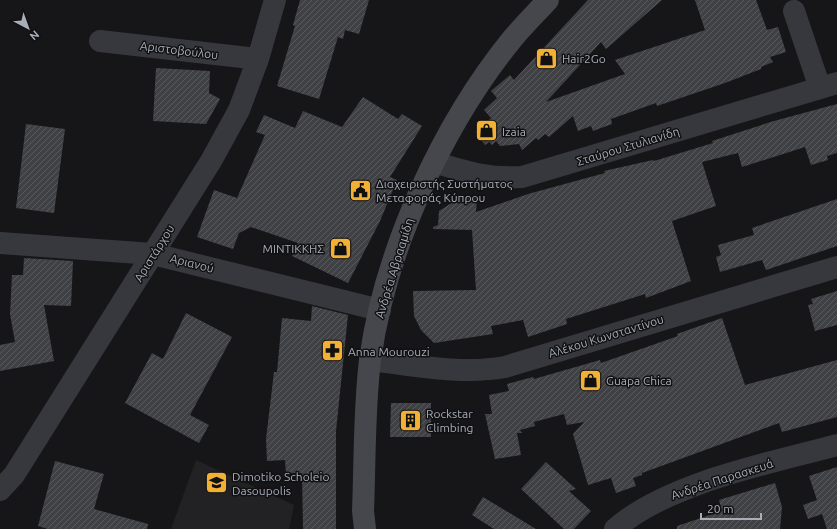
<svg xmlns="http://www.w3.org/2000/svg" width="837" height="529" font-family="Ubuntu,sans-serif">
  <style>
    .built { fill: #222225 }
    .building { fill: url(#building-hatch) }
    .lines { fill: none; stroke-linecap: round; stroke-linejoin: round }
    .street { stroke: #37383d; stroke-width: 22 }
    .secondary { stroke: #45474d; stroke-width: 22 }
    .labels { text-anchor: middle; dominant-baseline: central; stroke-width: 3; stroke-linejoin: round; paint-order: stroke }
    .street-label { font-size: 12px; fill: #a8adb8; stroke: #111113 }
    .poi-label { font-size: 12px; fill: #a8adb8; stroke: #111113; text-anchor: start }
  </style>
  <defs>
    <pattern id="building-hatch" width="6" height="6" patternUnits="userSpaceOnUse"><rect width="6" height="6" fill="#404145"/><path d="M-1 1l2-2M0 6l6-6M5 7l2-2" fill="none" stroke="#595a5e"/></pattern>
  </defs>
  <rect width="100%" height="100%" fill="#161618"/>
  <path class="built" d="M 196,460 L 294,505 L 289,529 L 171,529 Z"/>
  <path class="building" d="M 300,0 L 369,0 L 359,34 L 345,30 L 343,39 L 338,37 L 319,99 L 277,86 L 295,26 L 293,25 Z
    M 588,0 L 662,0 L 606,49 L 601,42 L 546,102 L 625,74 L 615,60 L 705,30 L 695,0 L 756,0 L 767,30 L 778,27 L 786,52 L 770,57 L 773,62 L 761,67 L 761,69 L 725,83 L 657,106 L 656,103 L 611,119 L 612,124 L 593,131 L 591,126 L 578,131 L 573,116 L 549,137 L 545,134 L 538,140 L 536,138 L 522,150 L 519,144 L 500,146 L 496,141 L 492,145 L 489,142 L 485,145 L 475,132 L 491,118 L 484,110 L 497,98 L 491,91 L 510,75 L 514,80 Z
    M 156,68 L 210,71 L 209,93 L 220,99 L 206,124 L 153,121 Z
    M 363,97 L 398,119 L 402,114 L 422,126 L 390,177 L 397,180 L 380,221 L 348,283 L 292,256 L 298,243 L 251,227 L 239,233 L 233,249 L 197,237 L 214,190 L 237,198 L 265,135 L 256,132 L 264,115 L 295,128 L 303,111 L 342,127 Z
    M 837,104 L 837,153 L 827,156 L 828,160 L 811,165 L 805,147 L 742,167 L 738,153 L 702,162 L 716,206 L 672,221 L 691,281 L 646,298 L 645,294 L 566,319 L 567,324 L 528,337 L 523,320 L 491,326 L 493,334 L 434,343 L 421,330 L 414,316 L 413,291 L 476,290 L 472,230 L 433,229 L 433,227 L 438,225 L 439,211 L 461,197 L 477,198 L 476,212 L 528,194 L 605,173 L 604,171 L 653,160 L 654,161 L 713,143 L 712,141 L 774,121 Z
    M 26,124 L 65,129 L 54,213 L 16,208 Z
    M 837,199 L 837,246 L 766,270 L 762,260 L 720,272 L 716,257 L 721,255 L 718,245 L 754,235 L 752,228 Z
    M 24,258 L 73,261 L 71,306 L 44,305 L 54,361 L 0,371 L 0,345 L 15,342 L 10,314 L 12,275 L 23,275 Z
    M 837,291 L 837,325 L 815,331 L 808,305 L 813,304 L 811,299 Z
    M 312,306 L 348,315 L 336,431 L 336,529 L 303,529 L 302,473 L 286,473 L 285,460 L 267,461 L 266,439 L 274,372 L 277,372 L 282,318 L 311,321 Z
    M 186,313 L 232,337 L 190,415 L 209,425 L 199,443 L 125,403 L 152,353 L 163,359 Z
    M 722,318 L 745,385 L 837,360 L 837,417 L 782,432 L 779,423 L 642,473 L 642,475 L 633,478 L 636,486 L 616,493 L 611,478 L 588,485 L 573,434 L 584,422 L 567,425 L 564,414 L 534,422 L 535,426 L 520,430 L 522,433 L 517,433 L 521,455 L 495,459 L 485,414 L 492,414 L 489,395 L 509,391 L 507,384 L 533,377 L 534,379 L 600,360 L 601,363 L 678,336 L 677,334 Z
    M 391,403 L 431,403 L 431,437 L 390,437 Z
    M 55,461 L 104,474 L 94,509 L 148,524 L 147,529 L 48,529 L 38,526 Z
    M 546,462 L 576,489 L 569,491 L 591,511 L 574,529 L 564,529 L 521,489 Z
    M 837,467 L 837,529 L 827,529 L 822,514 L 808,519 L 803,505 L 817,500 L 809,476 Z
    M 775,483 L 782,507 L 780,529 L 677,529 L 677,526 L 722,511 L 719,500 Z
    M 483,497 L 536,529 L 494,529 L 472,515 Z"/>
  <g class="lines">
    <path class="street" d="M 794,11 L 820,88
      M 100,41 L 258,59
      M 434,162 C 467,172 487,179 522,177 L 837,83
      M 0,243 L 153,254 L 380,310
      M 370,360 C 414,365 461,375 505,367 L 837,267
      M 0,490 L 14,475 L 211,161 L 239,110 L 258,59 L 275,0
      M 615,529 C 667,483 770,463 837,445"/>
    <path class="secondary" d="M 365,529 L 363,511 C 365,461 364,409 370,360 C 385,249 443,124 513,38 C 524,25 536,13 548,0"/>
  </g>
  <defs>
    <symbol id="shop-square" viewBox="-11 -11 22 22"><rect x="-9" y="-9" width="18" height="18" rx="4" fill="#f2b134" stroke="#111113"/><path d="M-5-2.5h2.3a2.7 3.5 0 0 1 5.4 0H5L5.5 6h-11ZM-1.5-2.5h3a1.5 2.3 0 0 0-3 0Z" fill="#111"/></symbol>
    <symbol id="civic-square" viewBox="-11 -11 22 22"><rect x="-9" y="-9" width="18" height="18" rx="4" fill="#f2b134" stroke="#111113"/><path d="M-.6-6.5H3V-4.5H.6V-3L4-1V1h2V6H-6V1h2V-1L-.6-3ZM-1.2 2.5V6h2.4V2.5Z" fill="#111"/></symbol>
    <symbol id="pharmacy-square" viewBox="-11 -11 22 22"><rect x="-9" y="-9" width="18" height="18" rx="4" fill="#f2b134" stroke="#111113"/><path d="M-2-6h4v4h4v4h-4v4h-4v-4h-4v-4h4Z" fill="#111"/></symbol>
    <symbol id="building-square" viewBox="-11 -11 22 22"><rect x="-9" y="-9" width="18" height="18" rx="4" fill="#f2b134" stroke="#111113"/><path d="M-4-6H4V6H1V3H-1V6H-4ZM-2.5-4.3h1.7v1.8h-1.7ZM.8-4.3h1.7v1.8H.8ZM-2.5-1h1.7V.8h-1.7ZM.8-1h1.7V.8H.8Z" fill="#111"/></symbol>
    <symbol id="school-square" viewBox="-11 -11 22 22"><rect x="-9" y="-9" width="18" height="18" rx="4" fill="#f2b134" stroke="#111113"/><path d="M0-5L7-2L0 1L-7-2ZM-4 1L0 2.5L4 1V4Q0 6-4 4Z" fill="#111"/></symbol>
  </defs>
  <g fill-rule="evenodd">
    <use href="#shop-square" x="534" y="46" width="25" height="25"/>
    <use href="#shop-square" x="474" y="118" width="25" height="25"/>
    <use href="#civic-square" x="348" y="178" width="25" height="25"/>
    <use href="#shop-square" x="328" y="236" width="25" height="25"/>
    <use href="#pharmacy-square" x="320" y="338" width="25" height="25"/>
    <use href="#shop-square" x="578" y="368" width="25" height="25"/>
    <use href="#building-square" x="398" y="408" width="25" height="25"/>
    <use href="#school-square" x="204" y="470" width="25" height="25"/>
  </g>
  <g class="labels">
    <g class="street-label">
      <text transform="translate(179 50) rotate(7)">Αριστοβούλου</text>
      <text transform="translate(628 146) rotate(-17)">Σταύρου Στυλιανίδη</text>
      <text transform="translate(154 253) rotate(-58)">Αριστάρχου</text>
      <text transform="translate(192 263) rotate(14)">Αριανού</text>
      <text transform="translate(394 268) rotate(-73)">Ανδρέα Αβρααμίδη</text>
      <text transform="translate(606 336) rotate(-17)">Αλέκου Κωνσταντίνου</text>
      <text transform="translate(722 479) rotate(-18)">Ανδρέα Παρασκευά</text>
    </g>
    <g class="poi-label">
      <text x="562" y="58">Hair2Go</text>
      <text x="502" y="131">Izaia</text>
      <text x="376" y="183">Διαχειριστής Συστήματος<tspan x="376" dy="14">Μεταφοράς Κύπρου</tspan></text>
      <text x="324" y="248" text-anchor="end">ΜΙΝΤΙΚΚΗΣ</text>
      <text x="348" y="351">Anna Mourouzi</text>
      <text x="606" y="380">Guapa Chica</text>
      <text x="426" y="413">Rockstar<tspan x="426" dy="14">Climbing</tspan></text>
      <text x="232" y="476">Dimotiko Scholeio<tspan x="232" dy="14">Dasoupolis</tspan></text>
    </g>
  </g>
  <g transform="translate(28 28) rotate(139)" stroke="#111113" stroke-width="3" paint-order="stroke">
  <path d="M0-3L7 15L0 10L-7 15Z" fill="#a8adb8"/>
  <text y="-6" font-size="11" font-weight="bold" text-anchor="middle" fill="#a8adb8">N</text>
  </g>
  <path d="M701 513v6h60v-6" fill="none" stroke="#a8adb8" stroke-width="2"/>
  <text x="707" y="513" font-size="12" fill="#a8adb8" stroke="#111113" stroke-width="3" paint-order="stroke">20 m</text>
</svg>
